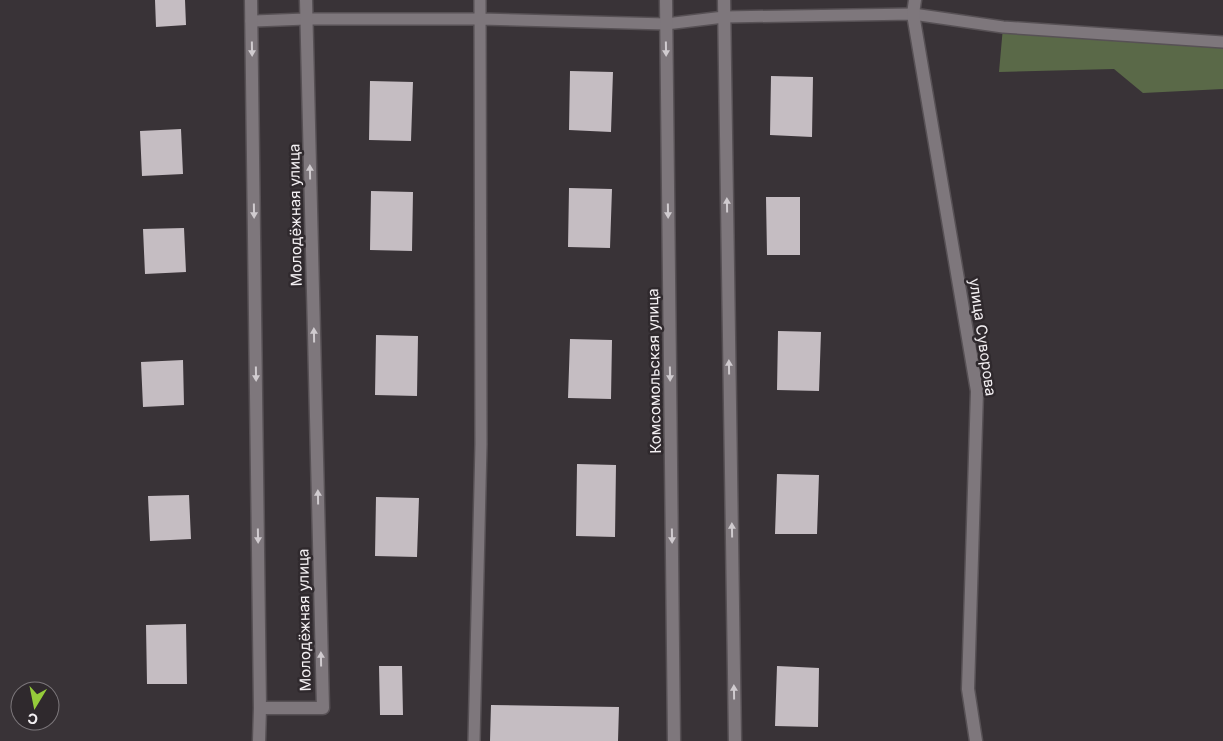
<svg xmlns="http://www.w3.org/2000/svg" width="1223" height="741" font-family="Inter,sans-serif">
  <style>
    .forest { fill: #5a6948 }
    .building { fill: #c5bdc2 }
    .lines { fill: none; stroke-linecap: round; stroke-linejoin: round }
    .service-casing { stroke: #575155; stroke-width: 14 }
    .minor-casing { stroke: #575155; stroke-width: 15 }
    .service { stroke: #7e777c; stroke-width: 11 }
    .minor { stroke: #7e777c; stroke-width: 12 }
    .oneway { fill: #d0cbcf }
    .labels { text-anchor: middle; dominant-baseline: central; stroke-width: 5; stroke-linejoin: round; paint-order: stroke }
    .street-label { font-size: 15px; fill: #f3eff2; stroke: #2f292d }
  </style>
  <rect width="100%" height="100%" fill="#393337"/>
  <path class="forest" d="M 1003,27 L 1223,42 L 1223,89 L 1143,93 L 1114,69 L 999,72 Z"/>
  <path class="building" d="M 155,0 L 185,0 L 186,25 L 156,27 Z
    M 570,71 L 613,72 L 611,132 L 569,130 Z
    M 771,76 L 813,77 L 812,137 L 770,135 Z
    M 370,81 L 413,82 L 411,141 L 369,140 Z
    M 181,129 L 183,174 L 142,176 L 140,131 Z
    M 569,188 L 612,189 L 610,248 L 568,247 Z
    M 371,191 L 413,192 L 412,251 L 370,250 Z
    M 766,197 L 800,197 L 800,255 L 767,255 Z
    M 184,228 L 186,272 L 145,274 L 143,229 Z
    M 778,331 L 821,332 L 819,391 L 777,390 Z
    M 376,335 L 418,336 L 417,396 L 375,395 Z
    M 570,339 L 612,340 L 611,399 L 568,398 Z
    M 183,360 L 184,405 L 143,407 L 141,362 Z
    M 577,464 L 616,465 L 615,537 L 576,536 Z
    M 777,474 L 819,475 L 817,534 L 775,534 Z
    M 189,495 L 191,539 L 150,541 L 148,496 Z
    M 376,497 L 419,498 L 417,557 L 375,556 Z
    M 186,624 L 187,684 L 147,684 L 146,625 Z
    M 379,666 L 402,666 L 403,715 L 380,715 Z
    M 777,666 L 819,668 L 818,727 L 775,726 Z
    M 491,705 L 619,707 L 618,741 L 490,741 Z"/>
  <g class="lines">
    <defs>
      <path id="service" d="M 251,21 L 306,19 L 480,19 L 666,24 L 724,17 L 913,14 L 1003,27 L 1223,42
        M 474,741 L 481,444 L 480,0"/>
      <path id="minor" d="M 251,0 L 260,708 L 323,708 L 306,0
        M 666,0 L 674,741
        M 724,0 L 735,741
        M 915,0 L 913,14 L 977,391 L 968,689 L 976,741
        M 259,741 L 260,708"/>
    </defs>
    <use href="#service" class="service-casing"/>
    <use href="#minor" class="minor-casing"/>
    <use href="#service" class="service"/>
    <use href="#minor" class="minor"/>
  </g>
  <defs><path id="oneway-solid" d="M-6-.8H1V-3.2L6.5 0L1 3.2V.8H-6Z" transform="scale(1.25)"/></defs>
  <g class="oneway">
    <use href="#oneway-solid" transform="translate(252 49) rotate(89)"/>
    <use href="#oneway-solid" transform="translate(666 49) rotate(89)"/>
    <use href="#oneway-solid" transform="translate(310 172) rotate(-91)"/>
    <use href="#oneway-solid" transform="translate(727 205) rotate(-91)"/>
    <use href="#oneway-solid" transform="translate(254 211) rotate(89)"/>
    <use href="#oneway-solid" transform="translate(668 211) rotate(89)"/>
    <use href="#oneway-solid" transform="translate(314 335) rotate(-91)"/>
    <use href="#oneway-solid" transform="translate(729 367) rotate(-91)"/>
    <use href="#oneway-solid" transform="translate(256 374) rotate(89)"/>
    <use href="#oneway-solid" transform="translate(670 374) rotate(89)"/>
    <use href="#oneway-solid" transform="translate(318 497) rotate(-91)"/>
    <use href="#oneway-solid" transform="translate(732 530) rotate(-91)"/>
    <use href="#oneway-solid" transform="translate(258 536) rotate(89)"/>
    <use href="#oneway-solid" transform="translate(672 536) rotate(89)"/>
    <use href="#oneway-solid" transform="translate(321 659) rotate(-91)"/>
    <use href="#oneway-solid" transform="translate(734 692) rotate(-91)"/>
  </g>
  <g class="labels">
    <g class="street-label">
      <text transform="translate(295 215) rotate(-91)">Молодёжная улица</text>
      <text transform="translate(983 337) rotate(82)">улица Суворова</text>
      <text transform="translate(654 371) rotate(-91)">Комсомольская улица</text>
      <text transform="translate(304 620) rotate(-91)">Молодёжная улица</text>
    </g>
  </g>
  <g transform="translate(35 706) rotate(190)"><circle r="24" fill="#2f292d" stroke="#7d787c"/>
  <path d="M0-4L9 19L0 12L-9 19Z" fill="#95cc3a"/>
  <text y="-8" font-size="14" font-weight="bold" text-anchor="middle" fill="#f3eff2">С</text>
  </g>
</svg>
